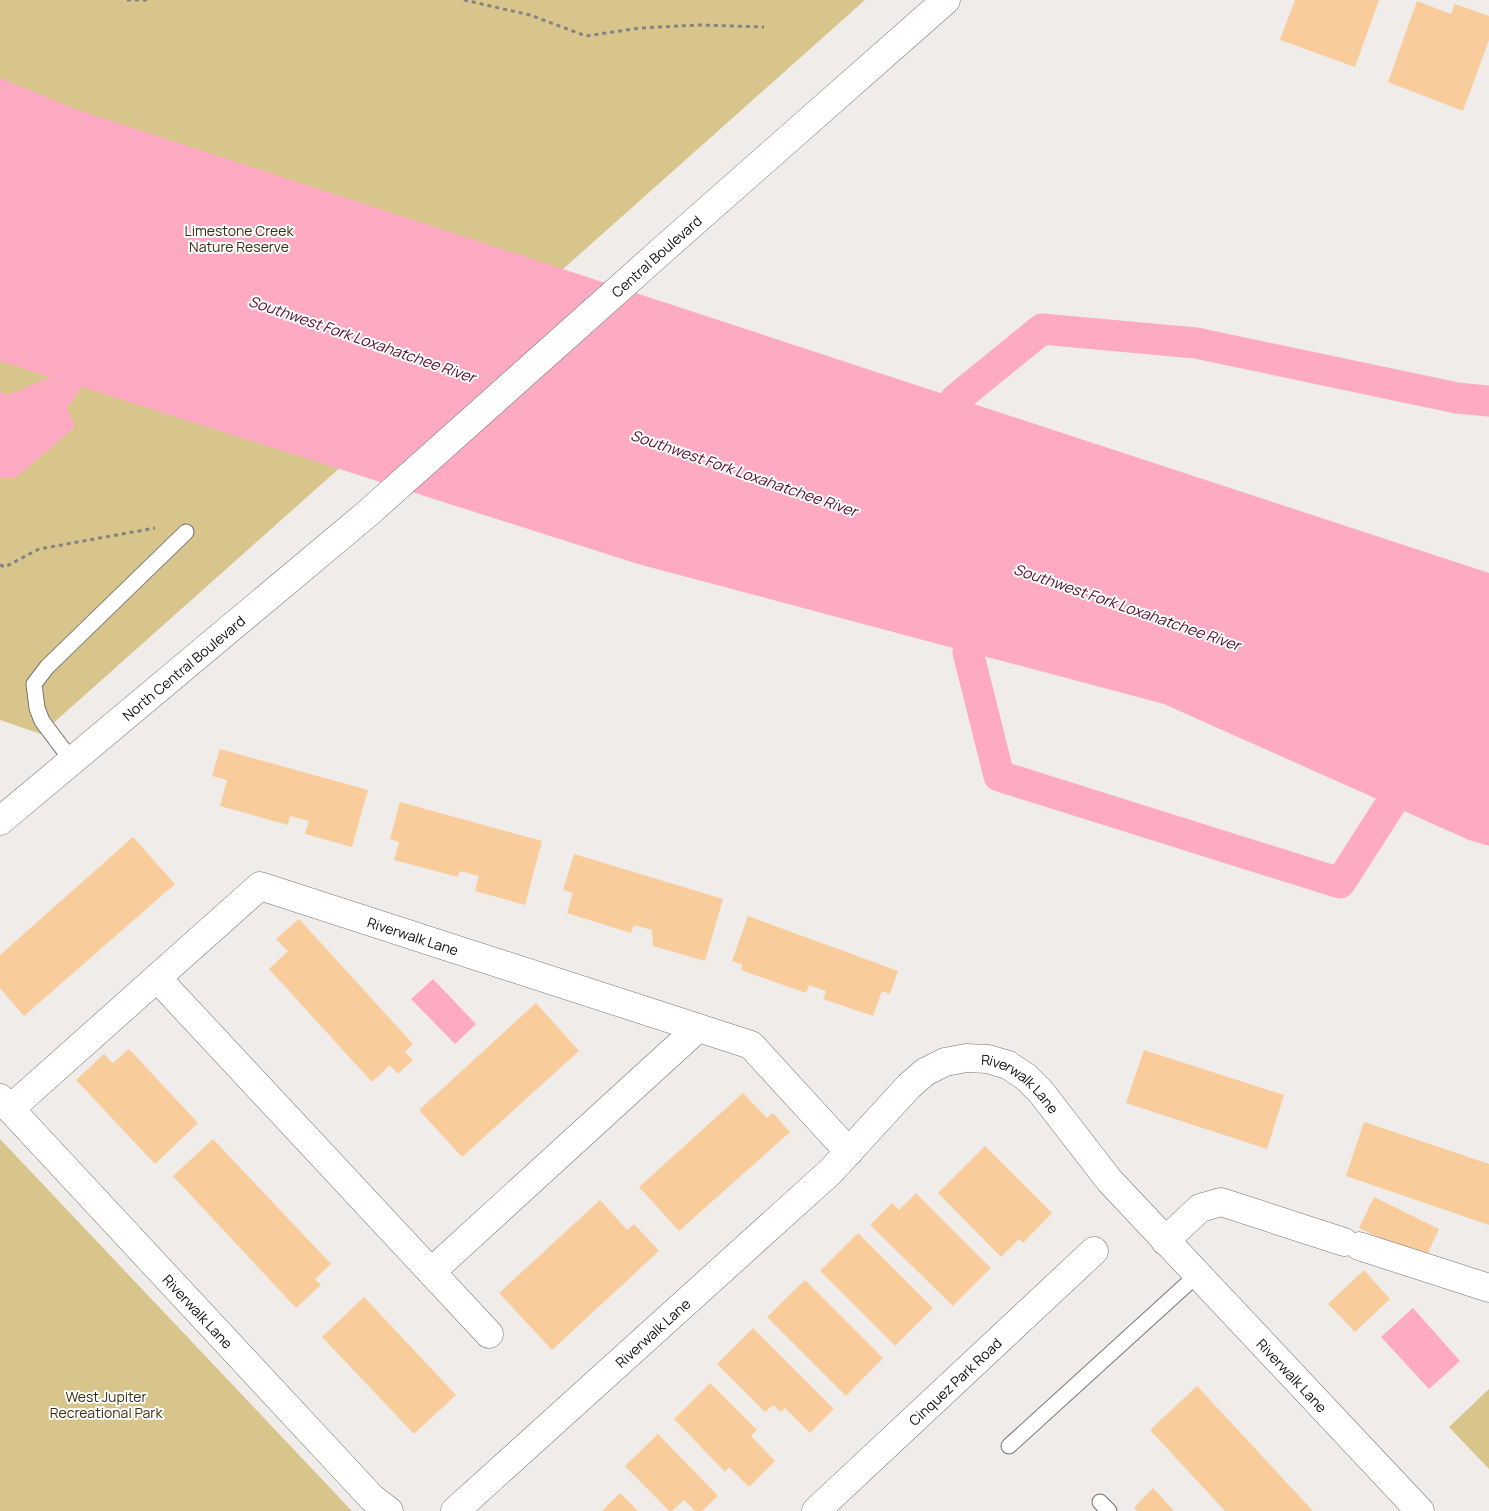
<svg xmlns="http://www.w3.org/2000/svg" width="1489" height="1511" font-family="Manrope,sans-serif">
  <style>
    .green { fill: #d8c58c }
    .water { fill: #fdaac2 }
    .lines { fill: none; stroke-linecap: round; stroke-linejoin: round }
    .canal { stroke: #fdaac2; stroke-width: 31 }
    .building { fill: #f9cc9b }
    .lane-casing { stroke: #767271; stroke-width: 17 }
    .street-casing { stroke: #767271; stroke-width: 29 }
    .secondary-casing { stroke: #767271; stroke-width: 29 }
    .path { stroke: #858281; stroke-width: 3; stroke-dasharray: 4 4; stroke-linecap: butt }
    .lane { stroke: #fff; stroke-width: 15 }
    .street { stroke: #fff; stroke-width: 28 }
    .secondary { stroke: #fff; stroke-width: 28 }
    .labels { text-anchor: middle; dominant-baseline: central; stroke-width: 4; stroke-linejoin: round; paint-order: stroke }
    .park-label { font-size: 14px; fill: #3a2f0c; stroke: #fff }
    .street-label { font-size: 14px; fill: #0e0c0c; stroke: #fff }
    .water-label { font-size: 15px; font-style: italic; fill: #540d2b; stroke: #fff }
  </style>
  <rect width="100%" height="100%" fill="#f0ecea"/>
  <path class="green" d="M 0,0 L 865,0 L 41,734 L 0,720 Z
    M 0,1139 L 352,1511 L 0,1511 Z
    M 1489,1389 L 1489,1469 L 1449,1427 Z"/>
  <path class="water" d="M 0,78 L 75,109 L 1489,573 L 1489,846 L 1469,840 L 1164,704 L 638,564 L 82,387 L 67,408 L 75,427 L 15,478 L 0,478 L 0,392 L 9,395 L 50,377 L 0,361 Z
    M 433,979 L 476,1024 L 455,1044 L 411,999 Z
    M 1413,1308 L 1460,1361 L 1429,1389 L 1381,1337 Z"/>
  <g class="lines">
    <path class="canal" d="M 956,399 L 1042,329 L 1196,343 L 1457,398 L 1489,401
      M 968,652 L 999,776 L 1340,883 L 1390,805"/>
  </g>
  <path class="building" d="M 1295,0 L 1379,0 L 1355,67 L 1280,40 Z
    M 1417,1 L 1451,14 L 1455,4 L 1489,16 L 1489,40 L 1463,111 L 1388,82 Z
    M 220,749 L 368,790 L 352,847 L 305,834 L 309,821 L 290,816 L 288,825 L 220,806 L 227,780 L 212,776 Z
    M 400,802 L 542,841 L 525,905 L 475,891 L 479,876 L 460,871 L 458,877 L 394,860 L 399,842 L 390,839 Z
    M 133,837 L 175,884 L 24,1016 L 0,988 L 0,955 Z
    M 574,854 L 723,899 L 705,961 L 653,946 L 652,930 L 634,925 L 631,933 L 567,913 L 573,893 L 563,890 Z
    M 748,916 L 898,971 L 890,994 L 882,991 L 873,1016 L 823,999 L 826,991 L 809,985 L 806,993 L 741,970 L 743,965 L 732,961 Z
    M 299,919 L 413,1044 L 405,1052 L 413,1060 L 398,1074 L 390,1065 L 372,1082 L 269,969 L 288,951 L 276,939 Z
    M 536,1003 L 579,1051 L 462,1157 L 419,1110 Z
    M 129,1049 L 198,1123 L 155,1164 L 76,1080 L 104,1054 L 113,1063 Z
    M 1144,1050 L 1284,1095 L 1267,1149 L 1126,1103 Z
    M 743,1093 L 767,1118 L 773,1113 L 790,1132 L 679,1231 L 639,1187 Z
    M 1364,1122 L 1489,1164 L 1489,1225 L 1346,1176 Z
    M 213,1139 L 331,1264 L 315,1279 L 321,1285 L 296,1308 L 173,1176 Z
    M 985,1146 L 1052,1213 L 1023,1243 L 1019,1239 L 1001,1257 L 938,1193 Z
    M 916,1193 L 991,1268 L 953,1306 L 870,1225 L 892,1203 L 899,1210 Z
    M 1374,1197 L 1439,1229 L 1425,1259 L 1359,1228 Z
    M 600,1200 L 627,1230 L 634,1224 L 659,1251 L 552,1350 L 499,1293 Z
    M 858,1233 L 933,1308 L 895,1346 L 820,1271 Z
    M 1364,1270 L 1390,1299 L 1355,1332 L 1328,1304 Z
    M 805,1280 L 883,1358 L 846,1396 L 767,1317 Z
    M 364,1297 L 456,1395 L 414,1434 L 322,1337 Z
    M 753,1328 L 834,1409 L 810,1433 L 785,1408 L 781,1412 L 773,1405 L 765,1412 L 717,1364 Z
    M 710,1383 L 757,1430 L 751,1436 L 775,1461 L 749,1487 L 729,1467 L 725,1472 L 674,1419 Z
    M 1197,1386 L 1313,1511 L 1225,1511 L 1150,1430 Z
    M 658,1434 L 718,1496 L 702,1511 L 695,1511 L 684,1500 L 672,1511 L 669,1511 L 625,1466 Z
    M 1153,1488 L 1174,1511 L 1137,1511 L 1134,1508 Z
    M 620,1493 L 638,1511 L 602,1511 Z"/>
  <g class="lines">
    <defs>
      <path id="lane" d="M 72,761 L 42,721 L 37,708 L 34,684 L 47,667 L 186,532
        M 1009,1446 L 1197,1275
        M 1100,1502 L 1109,1511"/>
      <g id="street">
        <path d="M 157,978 L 489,1334"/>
        <path id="s1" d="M 0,1098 L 372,1498 L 389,1511"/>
        <path id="s2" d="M 10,1109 L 260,886 L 751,1045 L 849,1152"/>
        <path d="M 1165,1241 L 1200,1208 L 1221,1202 L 1344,1242"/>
        <path d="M 1359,1246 L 1489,1288"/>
        <path d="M 431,1272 L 698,1028"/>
        <path id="s3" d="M 455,1511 L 830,1172 L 909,1086 L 925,1072 L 945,1062 L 966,1058 L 988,1059 L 1008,1065 L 1026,1077 L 1041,1092 L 1109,1180 L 1420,1511"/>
        <path id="s4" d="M 816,1511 L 1094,1251"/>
      </g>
      <g id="secondary">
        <path id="s5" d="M 0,821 L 367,514 L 667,246 L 946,0"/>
      </g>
    </defs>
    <use href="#lane" class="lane-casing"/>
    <use href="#street" class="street-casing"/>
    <use href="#secondary" class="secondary-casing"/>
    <path class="path" d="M 127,0 L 148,0
      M 464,0 L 530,15 L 586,36 L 640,28 L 698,25 L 764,27
      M 0,565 L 5,567 L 39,549 L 155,528"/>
    <use href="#lane" class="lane"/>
    <use href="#street" class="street"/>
    <use href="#secondary" class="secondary"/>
  </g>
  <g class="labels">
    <g class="park-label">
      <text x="239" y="230">Limestone Creek<tspan x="239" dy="16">Nature Reserve</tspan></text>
      <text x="106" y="1396">West Jupiter<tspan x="106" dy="16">Recreational Park</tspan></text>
    </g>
    <g class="street-label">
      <text stroke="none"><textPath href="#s5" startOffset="866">Central Boulevard</textPath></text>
      <text stroke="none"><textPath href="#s5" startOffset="239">North Central Boulevard</textPath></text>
      <text stroke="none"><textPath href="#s2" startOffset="496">Riverwalk Lane</textPath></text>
      <text stroke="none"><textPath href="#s3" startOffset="750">Riverwalk Lane</textPath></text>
      <text stroke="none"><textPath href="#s1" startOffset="291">Riverwalk Lane</textPath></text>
      <text stroke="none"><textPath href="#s3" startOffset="266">Riverwalk Lane</textPath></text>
      <text stroke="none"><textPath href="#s3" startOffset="1152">Riverwalk Lane</textPath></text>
      <text stroke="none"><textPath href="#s4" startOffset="190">Cinquez Park Road</textPath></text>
    </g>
    <g class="water-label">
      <text transform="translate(362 339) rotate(19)">Southwest Fork Loxahatchee River</text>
      <text transform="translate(744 473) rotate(19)">Southwest Fork Loxahatchee River</text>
      <text transform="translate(1127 607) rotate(19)">Southwest Fork Loxahatchee River</text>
    </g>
  </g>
</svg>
